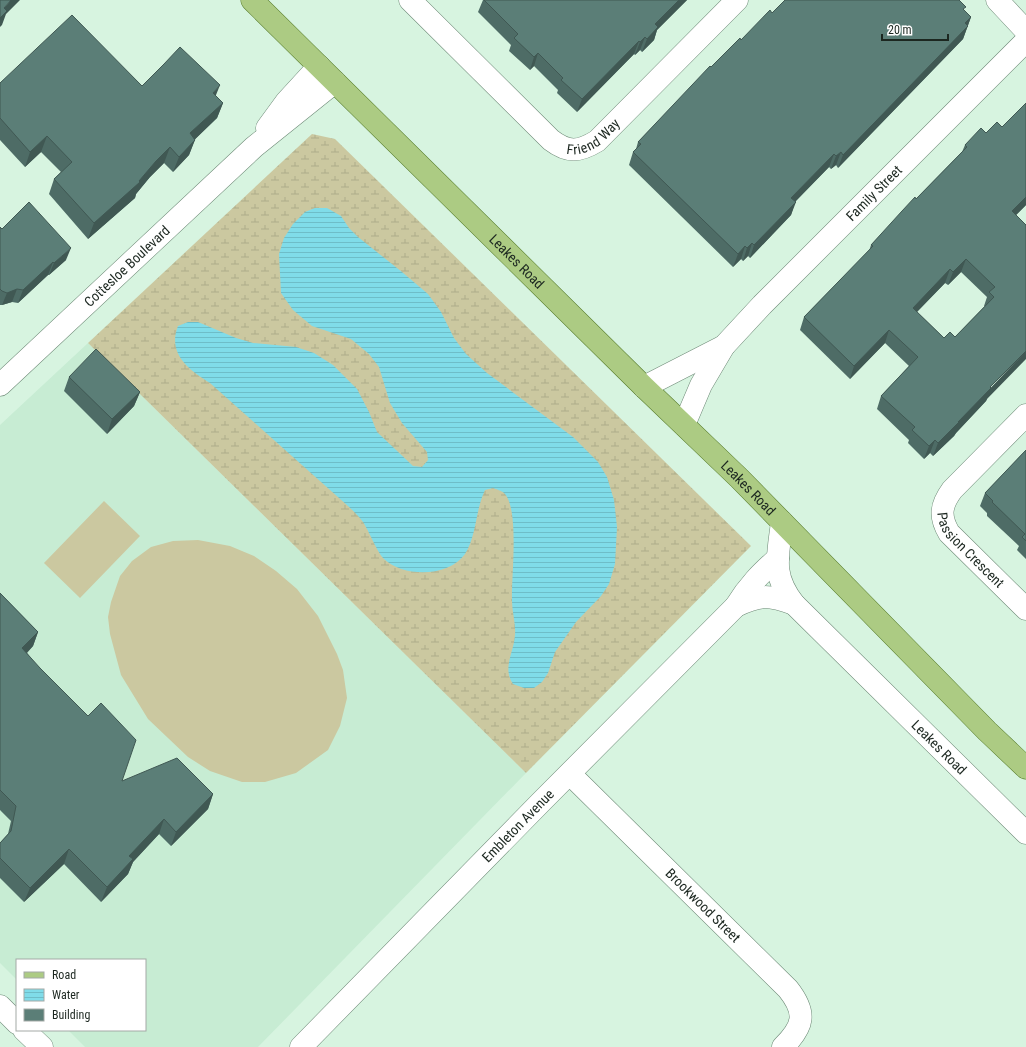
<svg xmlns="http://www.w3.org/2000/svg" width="1026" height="1047" font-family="'Roboto Condensed',sans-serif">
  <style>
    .built { fill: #c7ecd3 }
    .wetland { fill: url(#wetland-marsh) }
    .pitch { fill: #cbc8a0 }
    .water { fill: url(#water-rules) }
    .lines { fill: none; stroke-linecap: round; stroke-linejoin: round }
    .minor-casing { stroke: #6e8a77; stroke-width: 23 }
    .major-casing { stroke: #567b2a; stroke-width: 23 }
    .minor { stroke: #fff; stroke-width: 22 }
    .major { stroke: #accb83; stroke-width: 22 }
    .wall { fill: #4e6c66; fill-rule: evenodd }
    .shaded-wall { fill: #405853 }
    .building { fill: #5b7e77; stroke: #405853; fill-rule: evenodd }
    .labels { text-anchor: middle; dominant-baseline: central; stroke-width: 4; stroke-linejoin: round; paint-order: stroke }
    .street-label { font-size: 14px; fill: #1c2720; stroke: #fff }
  </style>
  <defs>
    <pattern id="wetland-marsh" width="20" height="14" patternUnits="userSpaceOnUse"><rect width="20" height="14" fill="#cbc8a0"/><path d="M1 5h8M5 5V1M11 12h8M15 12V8" fill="none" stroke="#aeac8a"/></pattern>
    <pattern id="water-rules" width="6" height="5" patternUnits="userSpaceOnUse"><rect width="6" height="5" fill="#80dce9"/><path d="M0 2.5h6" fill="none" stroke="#6ebdc8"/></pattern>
  </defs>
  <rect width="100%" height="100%" fill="#d7f4e0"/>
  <path class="built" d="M 88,343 L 526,773 L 258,1047 L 85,1047 L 68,1030 L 145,1030 L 145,960 L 17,960 L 17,980 L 0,963 L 0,425 Z"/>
  <path class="wetland" d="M 312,134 L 335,139 L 751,546 L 526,773 L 88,343 Z"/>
  <path class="pitch" d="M 104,501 L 140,536 L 80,598 L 44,563 Z
    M 198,540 L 230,546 L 254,556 L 276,571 L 297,589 L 318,616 L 337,654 L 343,670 L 347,698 L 340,726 L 328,750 L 296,773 L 265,782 L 242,782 L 210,771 L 188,757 L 148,719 L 121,675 L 110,634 L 108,617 L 111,602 L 120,576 L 132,561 L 151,547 L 173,541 Z"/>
  <path class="water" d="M 315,208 L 327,208 L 341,216 L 349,228 L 358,237 L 402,272 L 428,294 L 441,312 L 454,338 L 466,354 L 487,373 L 573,437 L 598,462 L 607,477 L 614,500 L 617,527 L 615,564 L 609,584 L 601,596 L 576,622 L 555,652 L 548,673 L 542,682 L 534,688 L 524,688 L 513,684 C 502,668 514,652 515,635 C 516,624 512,612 512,601 C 511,579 520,508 504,493 C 502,491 496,489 493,488 L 485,490 C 475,511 477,535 465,554 C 449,577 404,578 384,559 C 377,552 369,531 363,522 C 359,516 353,511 348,506 L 210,383 C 189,370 167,354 178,326 L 188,322 L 198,322 L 236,338 L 253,343 L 296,347 L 314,353 L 333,365 L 357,389 L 369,412 L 377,432 L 413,466 L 422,467 L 428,460 L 427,452 L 402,423 L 390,403 L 379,367 L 369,354 L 351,339 L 312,326 L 293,310 L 281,293 L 279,254 L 284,238 L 293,224 L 305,212 Z"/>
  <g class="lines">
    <defs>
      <g id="minor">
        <path id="s1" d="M 410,0 L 551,140 C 568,153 579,152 597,141 L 737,0"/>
        <path d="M 997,0 L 1026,31"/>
        <path d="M 267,128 L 286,102 L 319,66"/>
        <path id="s2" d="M 0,385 L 254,147 L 335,82"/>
        <path d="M 644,387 L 724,346"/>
        <path id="s3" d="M 1026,415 L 952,490 C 941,505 939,516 949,533 L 1026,609"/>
        <path id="s4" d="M 684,425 L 701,385 L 724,346 L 762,305 L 1026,41"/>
        <path id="s5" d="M 782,522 C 778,556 771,575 794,604 L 1026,833"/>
        <path d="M 736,606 C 760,594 769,595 794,604"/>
        <path id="s6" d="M 570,774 L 788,989 C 807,1013 804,1026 783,1047"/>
        <path d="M 0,1006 L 17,1023"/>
        <path d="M 24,1030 L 42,1047"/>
        <path id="s7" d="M 301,1047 L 540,803 L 736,606 C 748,586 761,573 778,558"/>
      </g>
      <g id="major">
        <path id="s8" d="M 252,0 L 644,387 L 739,478 L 987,731 L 1026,768"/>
      </g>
    </defs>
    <use href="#minor" class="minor-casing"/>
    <use href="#major" class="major-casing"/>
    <use href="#minor" class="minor"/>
    <use href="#major" class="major"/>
  </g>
  <path class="wall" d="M 483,0 L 687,0 L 657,30 L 654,40 L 642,52 L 640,50 L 635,55 L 634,54 L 577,112 L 557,93 L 558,90 L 534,66 L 530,70 L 509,51 L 511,45 L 478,12 Z
    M 964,10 L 971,17 L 963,39 L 838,168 L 836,165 L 831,169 L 829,167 L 795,202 L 791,215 L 750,258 L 748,256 L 743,261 L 741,259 L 733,267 L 629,165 L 633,152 L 636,149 L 638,142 L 711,67 L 772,13 Z
    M 0,83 L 142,86 L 216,96 L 223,103 L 217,118 L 195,139 L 189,155 L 173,172 L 164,163 L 150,177 L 136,194 L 135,198 L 88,239 L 49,194 L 54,179 L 61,172 L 41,152 L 25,167 L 0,140 Z
    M 1026,103 L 1026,205 L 1016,215 L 987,399 L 986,401 L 956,433 L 954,436 L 933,456 L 930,453 L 924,459 L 908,443 L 909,440 L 877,409 L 881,396 L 909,366 L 885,343 L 850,379 L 800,330 L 804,317 L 869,251 L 871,245 L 962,152 L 965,145 L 986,133 L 1002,127 ZM 961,272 L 987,297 L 984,306 L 985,306 L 955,337 L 944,338 L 917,312 L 945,283 L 948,285 Z
    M 0,227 L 2,229 L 66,260 L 49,275 L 48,275 L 18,303 L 12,302 L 2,305 L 0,305 Z
    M 69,377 L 140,392 L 134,406 L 107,434 L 64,391 Z
    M 1026,450 L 1026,559 L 1017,550 L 1019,546 L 987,516 L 987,513 L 980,506 L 985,493 Z
    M 0,593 L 38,632 L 33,646 L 27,653 L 122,781 L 213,794 L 208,809 L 171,846 L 159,834 L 133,862 L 128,874 L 101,902 L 64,864 L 24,902 L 0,878 L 0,843 L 8,834 L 11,821 L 0,810 Z"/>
  <path class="shaded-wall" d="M 11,0 L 20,0 L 6,14 L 2,25 L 0,27 L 0,18 L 4,8 Z
    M 679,0 L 687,0 L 657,30 L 654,40 L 642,52 L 647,39 L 655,24 Z
    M 971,17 L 963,39 L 838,168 L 843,155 Z
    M 645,37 L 640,50 L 635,55 L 640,42 Z
    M 639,41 L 634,54 L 577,112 L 582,99 Z
    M 538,53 L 534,66 L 530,70 L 534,57 Z
    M 220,85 L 214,100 L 213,93 Z
    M 223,103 L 217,118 L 185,149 L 190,133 Z
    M 47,136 L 41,152 L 25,167 L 30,152 Z
    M 195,140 L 189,155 L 173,172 L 179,157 Z
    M 170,147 L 164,163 L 150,177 L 136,194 L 135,198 L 88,239 L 94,223 L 139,181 L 156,161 Z
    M 841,152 L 836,165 L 831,169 L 836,156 Z
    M 834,154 L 829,167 L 786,211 L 791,198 Z
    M 1026,197 L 1026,205 L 1007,224 L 1012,211 Z
    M 796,202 L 791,215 L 750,258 L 754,245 Z
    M 752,243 L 748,256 L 743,261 L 747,248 Z
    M 745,246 L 741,259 L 733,267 L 738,254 Z
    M 71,248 L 66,260 L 49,275 L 54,263 Z
    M 966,259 L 961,272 L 948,285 L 953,272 Z
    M 53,262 L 48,275 L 18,303 L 23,290 Z
    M 950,269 L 945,283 L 908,321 L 913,308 Z
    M 17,289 L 12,302 L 2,305 L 7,293 Z
    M 889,330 L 885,343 L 850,379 L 854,366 Z
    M 1026,351 L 1026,359 L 987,399 L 986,401 L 956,433 L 954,436 L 933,456 L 938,443 Z
    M 140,392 L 134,406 L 107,434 L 112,419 Z
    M 935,440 L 930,453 L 924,459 L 929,446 Z
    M 38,632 L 33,646 L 17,663 L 22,648 Z
    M 213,794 L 208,809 L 171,846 L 176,832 Z
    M 164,819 L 159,834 L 133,862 L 128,874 L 101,902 L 107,887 L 129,856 Z
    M 69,849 L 64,864 L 24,902 L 30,888 Z"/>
  <path class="building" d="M 0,0 L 11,0 L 4,8 L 7,11 L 0,18 Z
    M 484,0 L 679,0 L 655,24 L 658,27 L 647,39 L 645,37 L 640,42 L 639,41 L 582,99 L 561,80 L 563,78 L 538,53 L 534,57 L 514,38 L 518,34 Z
    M 785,0 L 959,0 L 966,7 L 963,9 L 971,17 L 965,23 L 968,26 L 843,155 L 841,152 L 836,156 L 834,154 L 791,198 L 796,202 L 754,245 L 752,243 L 747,248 L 745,246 L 738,254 L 633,152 L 641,144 L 638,142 L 710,66 L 711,67 L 740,38 L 741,40 L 770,10 L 772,13 Z
    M 72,15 L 142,86 L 164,64 L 180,47 L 220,85 L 213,93 L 223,103 L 190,133 L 195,140 L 179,157 L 170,147 L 156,161 L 139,181 L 140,182 L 94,223 L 54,179 L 72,162 L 47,136 L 30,152 L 0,118 L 0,83 Z
    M 1026,103 L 1026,197 L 1012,211 L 1026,225 L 1026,351 L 990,387 L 991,388 L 958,422 L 959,422 L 938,443 L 935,440 L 929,446 L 912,430 L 915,427 L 881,396 L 918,357 L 889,330 L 854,366 L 804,317 L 873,246 L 871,245 L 902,211 L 915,197 L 916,199 L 962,152 L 967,147 L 965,145 L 981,128 L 986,133 L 997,122 L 1002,127 ZM 966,259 L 995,287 L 989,292 L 994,297 L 955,337 L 950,332 L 944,338 L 913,308 L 950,269 L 953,272 Z
    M 29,202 L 71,248 L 54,263 L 53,262 L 23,290 L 17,289 L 7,293 L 2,291 L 0,289 L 0,227 L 2,229 Z
    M 96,349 L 140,392 L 112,419 L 69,377 Z
    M 1026,450 L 1026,541 L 1022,537 L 1025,534 L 992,502 L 993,501 L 985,493 Z
    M 0,593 L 38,632 L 22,648 L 40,668 L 88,716 L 101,703 L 136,740 L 122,781 L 177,758 L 213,794 L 176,832 L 164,819 L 129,856 L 133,859 L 107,887 L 69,849 L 30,888 L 0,858 L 0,843 L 11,831 L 16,806 L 0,790 Z"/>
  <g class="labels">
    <g class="street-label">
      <text stroke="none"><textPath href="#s1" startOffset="247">Friend Way</textPath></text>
      <text stroke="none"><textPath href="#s4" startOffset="303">Family Street</textPath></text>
      <text stroke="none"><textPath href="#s8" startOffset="372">Leakes Road</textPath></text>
      <text stroke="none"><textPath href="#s2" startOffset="174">Cottesloe Boulevard</textPath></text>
      <text stroke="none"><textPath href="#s8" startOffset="696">Leakes Road</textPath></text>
      <text stroke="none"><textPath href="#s3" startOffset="178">Passion Crescent</textPath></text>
      <text stroke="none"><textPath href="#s5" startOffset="290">Leakes Road</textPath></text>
      <text stroke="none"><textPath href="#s7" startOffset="310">Embleton Avenue</textPath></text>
      <text stroke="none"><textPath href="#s6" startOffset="187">Brookwood Street</textPath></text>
    </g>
  </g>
  <rect x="16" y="959" width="130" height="72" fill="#ffffff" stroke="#a4a9a6"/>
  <rect x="24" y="972" width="20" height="6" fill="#accb83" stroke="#a4a9a6"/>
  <text x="52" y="979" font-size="12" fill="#1c2720">Road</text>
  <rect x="24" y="989" width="20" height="12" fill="url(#water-rules)" stroke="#a4a9a6"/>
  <text x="52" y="999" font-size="12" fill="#1c2720">Water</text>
  <rect x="24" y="1009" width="20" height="12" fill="#5b7e77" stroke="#a4a9a6"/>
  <text x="52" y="1019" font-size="12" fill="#1c2720">Building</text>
  <path d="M882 34v6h66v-6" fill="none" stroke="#1c2720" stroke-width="2"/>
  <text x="888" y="34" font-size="12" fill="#1c2720" stroke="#ffffff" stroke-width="3" paint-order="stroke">20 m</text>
</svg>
